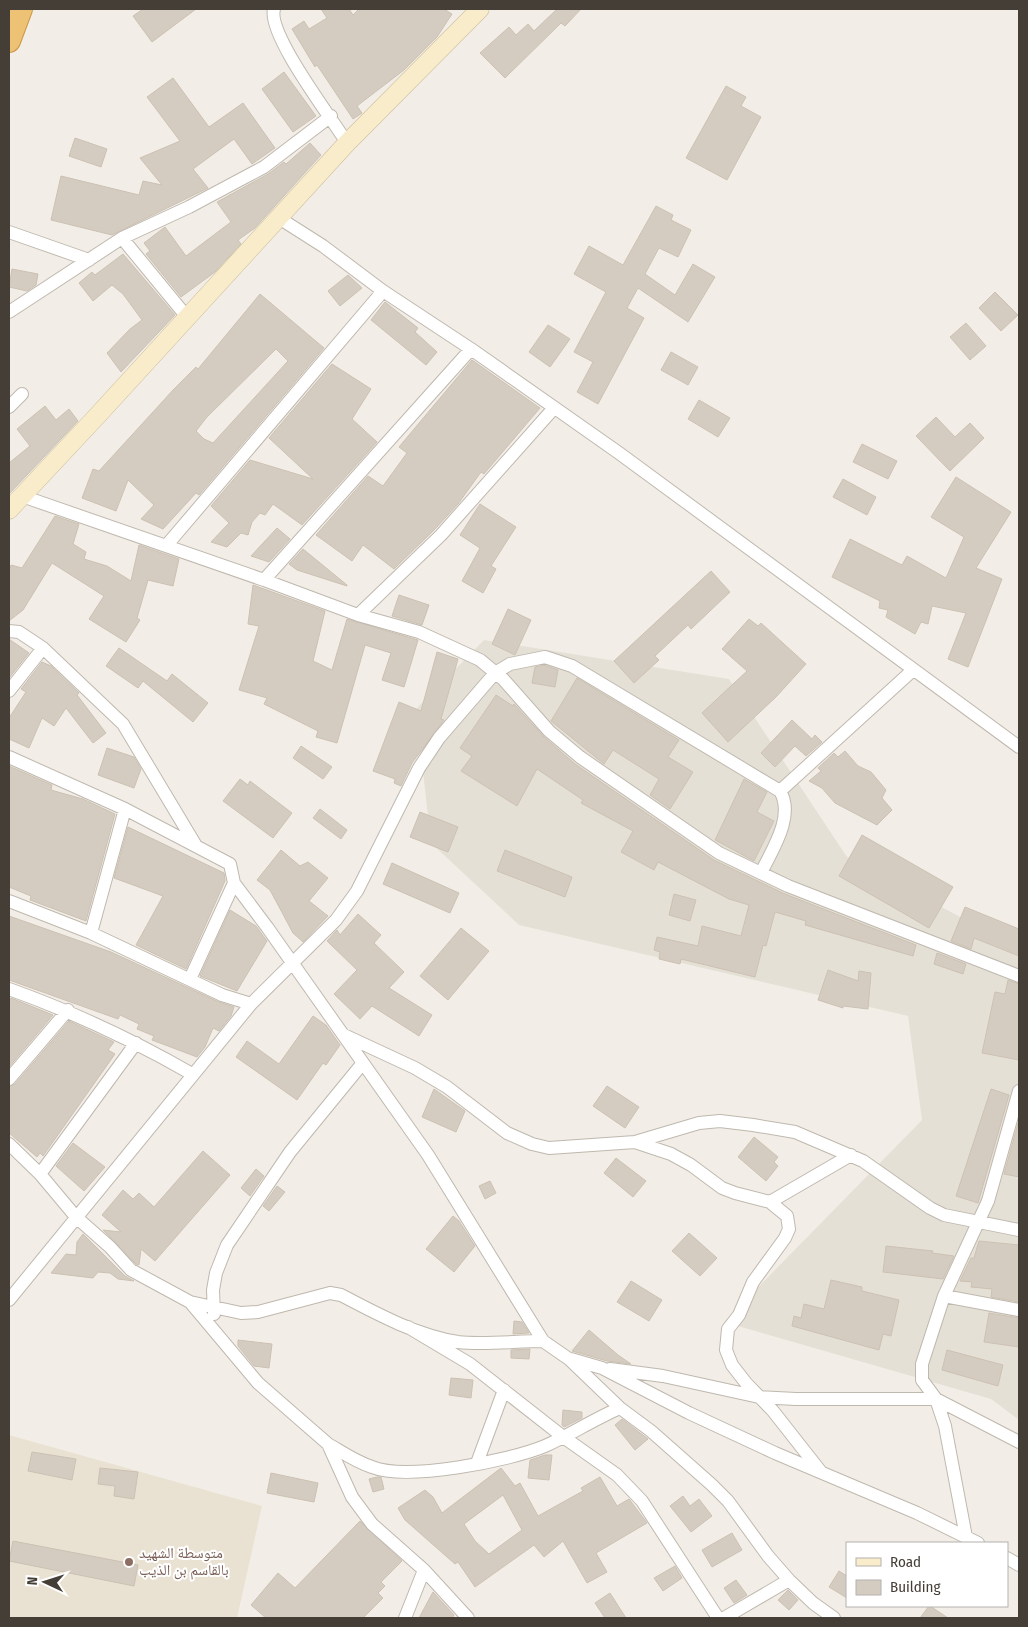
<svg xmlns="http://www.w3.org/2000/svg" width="1028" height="1627" font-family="'Fira Sans Condensed','Noto Naskh Arabic',sans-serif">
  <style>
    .residential { fill: #e5e0d6 }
    .education { fill: #e9e2d2 }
    .building { fill: #d5ccc1; stroke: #ccc1b2; fill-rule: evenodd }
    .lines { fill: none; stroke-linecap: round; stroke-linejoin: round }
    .street-casing { stroke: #bfb8ae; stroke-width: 14 }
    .secondary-casing { stroke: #ccbe9b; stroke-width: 19 }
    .highway-casing { stroke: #cc9746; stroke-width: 24 }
    .street { stroke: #fff; stroke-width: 12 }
    .secondary { stroke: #f9ecca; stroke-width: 18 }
    .highway { stroke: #eec275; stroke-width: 22 }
    .education-dot { fill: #8d6e63; stroke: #fff; stroke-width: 2 }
    .labels { text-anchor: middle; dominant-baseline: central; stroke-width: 4; stroke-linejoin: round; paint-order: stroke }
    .education-label { font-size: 15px; fill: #785e54; stroke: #fff; text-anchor: start }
  </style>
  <rect width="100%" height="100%" fill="#f2eee7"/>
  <path class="residential" d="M 484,640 L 729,679 L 847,857 L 1019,948 L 1019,1420 L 991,1399 L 724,1322 L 922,1120 L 908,1016 L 519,925 L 431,843 L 416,709 Z"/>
  <path class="education" d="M 9,1435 L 262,1506 L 237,1618 L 9,1618 Z"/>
  <path class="building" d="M 143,9 L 196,9 L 152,42 L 133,16 Z
    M 321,9 L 349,9 L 353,15 L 359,9 L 444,9 L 452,14 L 437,37 L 404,70 L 357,106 L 362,113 L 353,119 L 317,65 L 315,67 L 292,29 L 304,21 L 309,29 L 327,18 Z
    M 557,9 L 581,9 L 565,26 L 561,23 L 505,78 L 480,53 L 509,27 L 516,35 L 528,24 L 534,31 Z
    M 284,72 L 316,116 L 293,132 L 262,89 Z
    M 173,78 L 209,127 L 243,103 L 275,148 L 252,164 L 234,139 L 193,169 L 208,188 L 112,235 L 51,220 L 61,176 L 139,195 L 143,181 L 162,185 L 140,158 L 180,141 L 147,97 Z
    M 726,86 L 746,97 L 741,106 L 761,117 L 727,180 L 686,158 Z
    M 75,138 L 107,149 L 101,167 L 69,156 Z
    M 310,143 L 321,155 L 255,228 L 238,240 L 241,244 L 215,272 L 181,297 L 146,254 L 150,251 L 144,243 L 165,227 L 186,256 L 231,222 L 217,202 L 268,174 L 284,162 L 286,164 Z
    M 656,206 L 673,215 L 671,220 L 691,230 L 678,257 L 659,248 L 645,274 L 675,295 L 693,264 L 715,277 L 688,322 L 638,288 L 627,308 L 644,318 L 598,404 L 577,392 L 593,362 L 574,352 L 606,292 L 574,274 L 589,246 L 623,265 Z
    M 123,254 L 175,315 L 121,372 L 107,353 L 130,329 L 142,320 L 123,294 L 112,285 L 93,301 L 79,283 L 92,272 L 95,275 Z
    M 12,269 L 38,274 L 36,285 L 27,291 L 9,287 Z
    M 348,275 L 362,288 L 340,306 L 328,291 Z
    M 995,292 L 1018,315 L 1001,331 L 979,308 Z
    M 260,294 L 324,348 L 199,495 L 196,493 L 163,529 L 141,519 L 154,505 L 128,480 L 116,511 L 82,498 L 93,469 L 99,471 L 174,389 L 196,367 L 198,369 ZM 276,349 L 288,361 L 213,443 L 204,439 L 196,431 L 207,417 Z
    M 385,302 L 418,328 L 415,332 L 437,352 L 426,365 L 371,320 Z
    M 966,323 L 986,346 L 970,360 L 950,337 Z
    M 548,325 L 570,339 L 550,367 L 529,352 Z
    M 671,352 L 698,367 L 688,385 L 661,370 Z
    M 472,360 L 540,408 L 484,474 L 481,472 L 458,504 L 435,529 L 394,569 L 363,545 L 352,561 L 316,535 L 368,476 L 383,486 L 407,453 L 399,447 Z
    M 332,364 L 371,389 L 352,419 L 377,442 L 302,525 L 273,504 L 265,515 L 260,513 L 252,522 L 248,535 L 241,533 L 227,547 L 211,542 L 229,523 L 211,506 L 250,460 L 313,479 L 269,438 Z
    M 699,400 L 730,418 L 718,437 L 688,419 Z
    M 45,406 L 56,420 L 69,409 L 78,421 L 9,494 L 9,463 L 30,446 L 17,429 Z
    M 936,417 L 955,437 L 970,423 L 984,438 L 950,471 L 916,436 Z
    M 862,444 L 897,461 L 888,479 L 853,462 Z
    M 956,477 L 1011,512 L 976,568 L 1002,579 L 968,667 L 948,659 L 966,613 L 932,606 L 928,624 L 921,622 L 915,634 L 886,617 L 888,610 L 879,608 L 880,601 L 832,577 L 850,539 L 902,565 L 907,556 L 946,578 L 964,537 L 931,517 Z
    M 843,479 L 876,497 L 867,515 L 833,497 Z
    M 480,504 L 516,527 L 491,566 L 496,569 L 483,593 L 462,581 L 480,548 L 460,535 Z
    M 55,516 L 79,524 L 73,544 L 86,552 L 84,559 L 107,566 L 131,581 L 139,545 L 179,559 L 173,586 L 148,580 L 137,618 L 140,620 L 126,642 L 89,619 L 104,596 L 52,563 L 23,610 L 9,621 L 9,572 L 11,565 L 22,568 Z
    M 277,528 L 290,539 L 269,562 L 251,556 Z
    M 303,549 L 347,585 L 347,586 L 297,570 L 289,564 Z
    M 711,571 L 730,592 L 691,629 L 688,625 L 655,656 L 659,660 L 634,683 L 614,661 Z
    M 253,585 L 325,611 L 313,661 L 332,670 L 347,619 L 418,640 L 404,687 L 382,680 L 391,653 L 365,645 L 337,743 L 316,737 L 318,731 L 264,704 L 267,698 L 239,690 L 259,626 L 248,624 Z
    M 399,595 L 429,605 L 422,625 L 392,616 Z
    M 508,609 L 531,620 L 515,655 L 492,644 Z
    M 749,619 L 758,626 L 761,623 L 806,664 L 776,697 L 728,742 L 702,713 L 747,671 L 722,649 Z
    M 9,639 L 29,653 L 9,678 Z
    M 119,648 L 167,681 L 172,674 L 208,703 L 193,722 L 143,681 L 138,688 L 106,666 Z
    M 437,652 L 458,659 L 441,719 L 444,720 L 412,763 L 401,786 L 394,783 L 395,779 L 373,771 L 399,702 L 421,711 Z
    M 42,662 L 51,666 L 79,693 L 77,695 L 106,733 L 93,743 L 66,708 L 54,726 L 42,718 L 29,748 L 9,739 L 9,718 L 26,692 L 21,689 Z
    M 544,665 L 558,670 L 555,687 L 532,683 L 535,667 Z
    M 577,678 L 679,740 L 668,757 L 693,772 L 670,809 L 650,795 L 659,779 L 613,750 L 604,764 L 551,721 Z
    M 496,695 L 513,706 L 514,704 L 544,737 L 575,764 L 714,860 L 785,894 L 916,945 L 913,956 L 805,925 L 806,921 L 775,912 L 766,946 L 763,945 L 755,977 L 681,959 L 680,964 L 659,959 L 660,952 L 654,950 L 657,937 L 698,946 L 702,926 L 741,936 L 749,905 L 729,899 L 658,862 L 654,870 L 621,852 L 633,831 L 581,803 L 583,800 L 537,769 L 517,806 L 461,771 L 472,756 L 460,748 Z
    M 792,720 L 812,739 L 815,735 L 822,742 L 806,756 L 795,746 L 775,767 L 761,753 Z
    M 301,746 L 332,767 L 323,779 L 293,758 Z
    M 107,748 L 134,757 L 141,769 L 134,788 L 98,775 Z
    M 845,751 L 858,766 L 871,772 L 886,790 L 882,798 L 892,810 L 877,825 L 835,803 L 822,788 L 809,781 L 821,771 L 818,768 L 834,753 L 838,757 Z
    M 9,766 L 52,785 L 51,790 L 83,799 L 115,814 L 86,921 L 30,900 L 31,896 L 9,887 Z
    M 240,779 L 248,785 L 250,781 L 292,813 L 273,838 L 223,801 Z
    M 744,779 L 767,792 L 757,812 L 774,821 L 754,861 L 715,840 Z
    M 320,809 L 347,830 L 341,839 L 313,818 Z
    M 420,812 L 458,827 L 448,852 L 410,837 Z
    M 128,827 L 224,873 L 225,881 L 186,969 L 136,945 L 163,896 L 114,878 Z
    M 862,835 L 953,887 L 929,928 L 839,876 Z
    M 281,850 L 300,866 L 308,862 L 328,878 L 309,901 L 328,916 L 303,942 L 293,933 L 270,890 L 257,880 Z
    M 505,850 L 572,877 L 565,897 L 497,871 Z
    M 392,863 L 459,893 L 450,913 L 383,884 Z
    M 674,894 L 696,900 L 690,921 L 669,915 Z
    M 965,907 L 1019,929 L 1019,956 L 974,938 L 971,949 L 951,941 Z
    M 230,910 L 256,926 L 267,941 L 237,991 L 200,976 Z
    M 358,914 L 381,935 L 374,943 L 404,972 L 389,988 L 432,1015 L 419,1036 L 372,1006 L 360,1019 L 334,994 L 357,970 L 327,941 L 337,930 L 340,935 Z
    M 9,916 L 111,952 L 219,1002 L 234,1007 L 231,1016 L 219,1031 L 213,1028 L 205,1047 L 197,1057 L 152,1040 L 154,1036 L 137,1029 L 139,1024 L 120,1015 L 118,1019 L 9,980 Z
    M 461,928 L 489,951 L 448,1000 L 420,976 Z
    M 937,953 L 966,964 L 963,974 L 934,964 Z
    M 828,970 L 858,981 L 859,971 L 871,973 L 868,1009 L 843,1006 L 843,1008 L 818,1000 Z
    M 1008,980 L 1019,984 L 1019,1060 L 982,1053 L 995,992 L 1005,994 Z
    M 11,998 L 53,1015 L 9,1067 L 9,1002 Z
    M 313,1016 L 326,1025 L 340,1045 L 326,1065 L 323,1063 L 297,1100 L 236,1057 L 247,1041 L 279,1064 Z
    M 69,1021 L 114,1042 L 108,1050 L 115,1054 L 43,1156 L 40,1153 L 37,1157 L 9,1133 L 9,1087 L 15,1084 Z
    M 607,1086 L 639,1107 L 625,1128 L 593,1106 Z
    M 434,1089 L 465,1111 L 456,1132 L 422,1117 Z
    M 991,1089 L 1009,1095 L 978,1203 L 956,1196 Z
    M 1019,1120 L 1019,1177 L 1004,1174 Z
    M 754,1137 L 778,1157 L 774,1162 L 778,1166 L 766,1181 L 738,1157 Z
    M 73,1143 L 105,1167 L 84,1191 L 56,1166 Z
    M 203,1151 L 230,1175 L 155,1261 L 141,1249 L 139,1265 L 136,1264 L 103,1230 L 121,1232 L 102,1215 L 123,1190 L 133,1199 L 139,1193 L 154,1207 Z
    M 616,1158 L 646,1181 L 633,1197 L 604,1173 Z
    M 256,1169 L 264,1176 L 250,1196 L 241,1188 Z
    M 490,1181 L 496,1193 L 485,1199 L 479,1186 Z
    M 277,1186 L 285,1192 L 269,1211 L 263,1206 Z
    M 453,1216 L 459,1221 L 475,1246 L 454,1272 L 426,1249 Z
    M 689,1233 L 717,1258 L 700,1276 L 672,1251 Z
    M 83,1234 L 125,1276 L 134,1281 L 118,1279 L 110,1273 L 98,1272 L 93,1278 L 51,1273 L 66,1254 L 76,1255 L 77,1242 Z
    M 979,1241 L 1019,1245 L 1019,1302 L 991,1297 L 992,1289 L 971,1287 L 972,1282 L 960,1281 L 971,1258 L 974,1258 Z
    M 886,1246 L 933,1251 L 932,1253 L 954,1256 L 943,1279 L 883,1272 Z
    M 831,1280 L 862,1287 L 862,1291 L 899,1300 L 891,1336 L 883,1334 L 879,1350 L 792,1326 L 794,1316 L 801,1318 L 804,1304 L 824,1309 Z
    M 631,1281 L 662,1300 L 649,1321 L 617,1302 Z
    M 989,1313 L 1019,1318 L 1019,1347 L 984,1342 Z
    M 514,1321 L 522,1322 L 529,1333 L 513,1334 Z
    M 589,1330 L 618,1355 L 631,1364 L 607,1361 L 572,1351 Z
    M 238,1340 L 272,1344 L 269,1368 L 254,1366 L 238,1346 Z
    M 530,1349 L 529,1359 L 511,1358 L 511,1350 Z
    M 947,1350 L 1003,1365 L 998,1386 L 942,1370 Z
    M 451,1378 L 473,1380 L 471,1398 L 449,1395 Z
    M 563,1410 L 582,1412 L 582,1418 L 564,1427 L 562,1425 Z
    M 622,1419 L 648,1439 L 635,1450 L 615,1425 Z
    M 32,1452 L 76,1459 L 72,1480 L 28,1471 Z
    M 545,1455 L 552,1455 L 549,1480 L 528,1478 L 530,1460 Z
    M 100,1468 L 138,1472 L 134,1499 L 114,1496 L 115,1486 L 98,1484 Z
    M 501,1468 L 515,1486 L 520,1483 L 538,1516 L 583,1491 L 581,1488 L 600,1477 L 617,1506 L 629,1499 L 647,1523 L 596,1553 L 607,1572 L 587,1583 L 563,1541 L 544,1557 L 534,1545 L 475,1587 L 458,1562 L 455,1564 L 405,1520 L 398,1508 L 425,1490 L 433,1497 L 442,1513 ZM 503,1495 L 522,1530 L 489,1554 L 475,1541 L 464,1524 Z
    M 271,1473 L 318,1483 L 314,1502 L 267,1493 Z
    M 377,1477 L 381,1477 L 384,1489 L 373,1492 L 369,1479 Z
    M 683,1496 L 690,1506 L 699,1499 L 712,1516 L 691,1532 L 670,1506 Z
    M 360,1521 L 402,1561 L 381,1582 L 385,1586 L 378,1593 L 383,1598 L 363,1618 L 266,1618 L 251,1605 L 278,1573 L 295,1588 Z
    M 732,1533 L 742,1550 L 712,1567 L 702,1550 Z
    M 13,1541 L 138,1565 L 134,1586 L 9,1561 Z
    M 675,1566 L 682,1578 L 663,1591 L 654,1578 Z
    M 839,1571 L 847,1576 L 847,1598 L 829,1587 Z
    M 736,1580 L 747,1595 L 734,1603 L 724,1588 Z
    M 788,1590 L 798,1600 L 789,1610 L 778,1600 Z
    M 433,1592 L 454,1615 L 452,1618 L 419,1618 Z
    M 610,1593 L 626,1618 L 605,1618 L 595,1603 Z
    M 929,1606 L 930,1606 L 948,1618 L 920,1618 Z"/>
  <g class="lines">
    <defs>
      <path id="street" d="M 274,9 C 267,34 331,117 347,143
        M 279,218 L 323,246 L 383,291 L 471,349 L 619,453 L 1019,747
        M 9,232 L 89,260
        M 122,238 L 187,317
        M 9,312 L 122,238 L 189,207 L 264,167 L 331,116
        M 9,407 L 22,394
        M 22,496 L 264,580 L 358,615 L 419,632 L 480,660 L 503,679 L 549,731 L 580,757 L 719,853 L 788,886 L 1019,976
        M 166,546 L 383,291
        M 264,580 L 471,349
        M 358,615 L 441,535 L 554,408
        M 9,631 L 19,632 L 43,648 L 123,724 L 195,844
        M 9,691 L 43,648
        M 9,757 L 125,809 L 230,864 L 234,883 L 267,927 L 428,1155 L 543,1341 L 569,1359 L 620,1408 L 651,1431 L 712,1485 L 728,1501 L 768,1556 L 789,1580 L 813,1603 L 834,1618
        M 780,791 L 913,670
        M 9,901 L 91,933 L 222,995 L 251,1004
        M 91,933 L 125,809
        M 190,979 L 234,883
        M 9,989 C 73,1012 133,1040 192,1074
        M 344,1035 L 415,1068 L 447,1087 L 507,1133 L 532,1144 L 549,1148 L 635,1142 L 699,1123 L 720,1121 L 753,1125 L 795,1132 L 863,1161 L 930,1208 L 944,1215 L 1019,1230
        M 9,1079 L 68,1010
        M 635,1142 L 671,1154 L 691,1165 L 722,1188 L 735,1193 L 770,1202 L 787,1216 L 789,1229 L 785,1238 L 753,1282 L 739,1315 L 728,1329 L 726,1350 L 732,1365 L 746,1383 L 773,1411 L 821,1472
        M 9,1144 L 40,1174 L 76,1217 L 110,1247 L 131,1270 L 190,1302 L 258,1383 L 328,1444 L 352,1497 L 372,1524 L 424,1570 L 468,1618
        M 40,1174 L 136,1043
        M 770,1202 L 851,1155
        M 944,1296 L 1019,1310
        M 9,1300 L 251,1004 L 336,920 L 357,891 L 419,768 L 439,738 L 495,673 L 510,664 L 545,657 L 572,666 L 780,791 C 795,816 772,850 761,873
        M 190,1302 L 241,1313 L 258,1312 L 330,1293 L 341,1295 C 377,1314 418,1336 458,1342 C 483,1345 517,1341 543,1341
        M 214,1314 L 213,1290 L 216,1273 L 227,1245 L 290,1152 L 362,1064
        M 408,1327 L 470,1364 L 562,1436 L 617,1475 L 642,1501 L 718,1618
        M 571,1359 L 602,1368 L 689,1413 L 775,1453 L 917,1513 L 978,1543
        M 610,1369 L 663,1376 L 759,1397 L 796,1399 L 936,1399 L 1019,1442
        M 328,1444 C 342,1452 356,1462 372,1467 C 407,1481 509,1461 545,1446 C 570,1435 594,1419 620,1408
        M 477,1463 L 504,1390
        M 966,1537 L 945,1426 L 936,1399 L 922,1380 L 922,1364 L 944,1296 L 988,1201 L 1019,1091
        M 1007,1558 L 1019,1565
        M 405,1618 L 424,1570
        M 724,1618 L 789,1580"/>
      <path id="secondary" d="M 9,510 L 97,416 L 347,143 L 480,9"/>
      <path id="highway" d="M 9,41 L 21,9"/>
    </defs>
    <use href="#street" class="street-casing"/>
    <use href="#secondary" class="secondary-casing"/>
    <use href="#highway" class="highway-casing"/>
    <use href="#street" class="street"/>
    <use href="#secondary" class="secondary"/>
    <use href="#highway" class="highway"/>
  </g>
  <circle class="education-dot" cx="129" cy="1562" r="5"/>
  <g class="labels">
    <g class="education-label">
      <text x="139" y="1553">متوسطة الشهيد<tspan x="139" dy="17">بالقاسم بن الذيب</tspan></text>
    </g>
  </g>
  <rect width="1028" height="1627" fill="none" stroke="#443e37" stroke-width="20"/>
  <rect x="846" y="1542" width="162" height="65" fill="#ffffff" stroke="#b4b2af"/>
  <rect x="856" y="1558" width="25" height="8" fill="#f9ecca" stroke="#b4b2af"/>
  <text x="890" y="1567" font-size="15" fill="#443e37">Road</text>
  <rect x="856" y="1580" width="25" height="15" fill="#d5ccc1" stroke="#b4b2af"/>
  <text x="890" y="1592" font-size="15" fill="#443e37">Building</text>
  <g transform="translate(45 1582) rotate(274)" stroke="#ffffff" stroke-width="4" paint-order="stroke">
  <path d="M0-4L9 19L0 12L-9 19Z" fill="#443e37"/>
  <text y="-8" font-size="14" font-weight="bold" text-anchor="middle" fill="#443e37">N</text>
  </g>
</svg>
